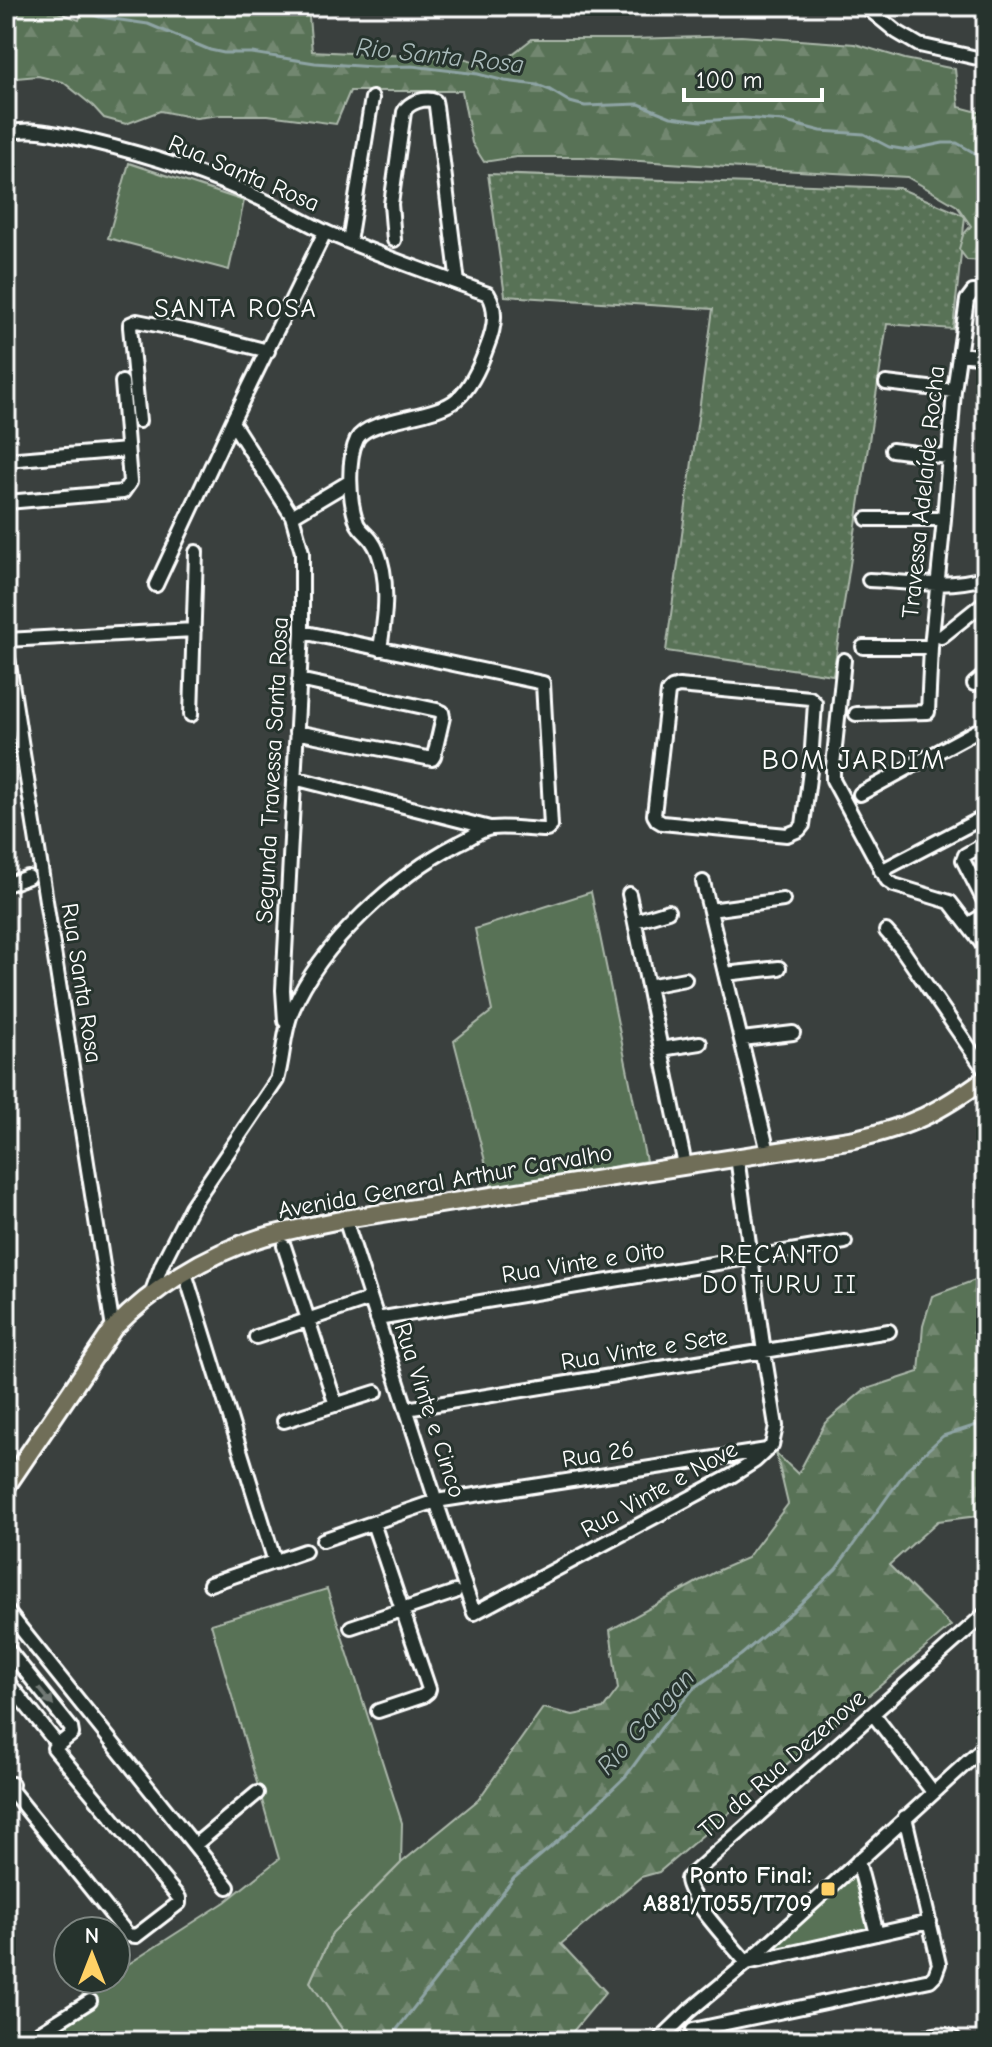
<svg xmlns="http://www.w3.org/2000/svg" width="992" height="2047" font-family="'Comic Neue',sans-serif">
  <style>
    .grass { fill: url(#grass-dots); stroke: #acb8ab; stroke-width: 2 }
    .forest { fill: url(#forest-firs); stroke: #acb8ab; stroke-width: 2 }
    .park { fill: #597257; stroke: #acb8ab; stroke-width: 2 }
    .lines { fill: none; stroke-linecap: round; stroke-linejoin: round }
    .stream { stroke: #8ea4a4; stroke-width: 3 }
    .minor-casing { stroke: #fff; stroke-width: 18 }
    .major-casing { stroke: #fff; stroke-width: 22 }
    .minor { stroke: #26332d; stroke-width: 12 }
    .major { stroke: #706e59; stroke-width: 16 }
    .oneway { fill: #727a76 }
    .poi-dot { fill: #ffd166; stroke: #26332d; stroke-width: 3 }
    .labels { text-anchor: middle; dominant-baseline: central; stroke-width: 6; stroke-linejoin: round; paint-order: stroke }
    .street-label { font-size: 24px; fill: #fff; stroke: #26332d }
    .poi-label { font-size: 24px; font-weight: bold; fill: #fff; stroke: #26332d; text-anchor: end }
    .water-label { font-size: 26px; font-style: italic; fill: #abb; stroke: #26332d }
    .neighbourhood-label { font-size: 26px; letter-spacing: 2px; fill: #fff; stroke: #26332d }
    .quarter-label { font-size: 28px; letter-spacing: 2px; fill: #fff; stroke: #26332d }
  </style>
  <defs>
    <pattern id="grass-dots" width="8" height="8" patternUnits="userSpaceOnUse" patternTransform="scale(2)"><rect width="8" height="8" fill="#597257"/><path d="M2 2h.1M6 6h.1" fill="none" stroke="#728770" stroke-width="1.8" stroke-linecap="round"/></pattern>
    <pattern id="forest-firs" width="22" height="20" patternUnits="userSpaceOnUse" patternTransform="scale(2)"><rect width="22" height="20" fill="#597257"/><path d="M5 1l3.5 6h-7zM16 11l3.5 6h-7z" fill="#728770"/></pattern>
  </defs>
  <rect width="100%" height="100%" fill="#3a403e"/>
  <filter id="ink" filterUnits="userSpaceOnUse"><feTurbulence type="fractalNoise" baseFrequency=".0125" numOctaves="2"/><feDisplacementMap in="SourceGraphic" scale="16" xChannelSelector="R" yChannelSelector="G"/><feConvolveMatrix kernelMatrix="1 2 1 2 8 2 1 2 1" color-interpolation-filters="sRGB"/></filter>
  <g filter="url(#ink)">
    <path class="grass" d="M 488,174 L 899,188 L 965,216 L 953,329 L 887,324 L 833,675 L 666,651 L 713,309 L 505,296 Z"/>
    <path class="forest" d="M 6,6 L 50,9 L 79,20 L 84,6 L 203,6 L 241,15 L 260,6 L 308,6 L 312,51 L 467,59 L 493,69 L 532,39 L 630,39 L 741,36 L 855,44 L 905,59 L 955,69 L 959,107 L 986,114 L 986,261 L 967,260 L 959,249 L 963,235 L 971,226 L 957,206 L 907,177 L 742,168 L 582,157 L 516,157 L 484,162 L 472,143 L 462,91 L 350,91 L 336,124 L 268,115 L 221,115 L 196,118 L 160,111 L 126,124 L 104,118 L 93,106 L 63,82 L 38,76 L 6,79 Z
      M 986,1276 L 986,1515 L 938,1521 L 889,1565 L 951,1626 L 659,1872 L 641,1877 L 561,1944 L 606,1992 L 565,2041 L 350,2041 L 310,1982 L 332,1933 L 401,1863 L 478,1800 L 543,1708 L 573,1715 L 603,1709 L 618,1689 L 610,1630 L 717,1571 L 747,1558 L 788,1504 L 776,1453 L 798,1474 L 825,1423 L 864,1390 L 919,1372 L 923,1326 L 932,1296 Z"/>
    <path class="park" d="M 129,163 L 244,201 L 229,270 L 108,238 Z
      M 591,892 L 646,1161 L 492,1188 L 454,1041 L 492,1011 L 475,929 Z
      M 327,1589 L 402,1823 L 401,1863 L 332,1933 L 310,1982 L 350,2041 L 69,2041 L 59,2029 C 72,2007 87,1979 116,1979 L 116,1972 L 225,1902 L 279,1859 L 211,1624 Z
      M 857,1871 L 873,1931 L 763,1955 Z"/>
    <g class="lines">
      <path class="stream" d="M 65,6 L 100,17 L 148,24 L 210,50 L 224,53 L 252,53 L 315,63 L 373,67 L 412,66 L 478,74 L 505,81 L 537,85 L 550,90 L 570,102 L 585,106 L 639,104 L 671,117 L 701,121 L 744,118 L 782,121 L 821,131 L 864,134 L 889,147 L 908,150 L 943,143 L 957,143 L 973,152 L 986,172
        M 388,2041 L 514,1878 L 566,1834 L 626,1776 L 661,1728 L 693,1689 L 741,1655 L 793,1611 L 836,1569 L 908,1468 L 943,1436 L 986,1422"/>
      <defs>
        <path id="minor" d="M 865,6 L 897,32 L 919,45 L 986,60
          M 6,133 C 34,126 63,135 90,141 C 149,155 208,174 263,200 C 285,210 306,223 328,233 C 380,256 434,274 488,294 C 498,310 494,330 487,347 C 481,364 471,387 457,399 C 437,418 368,418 357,439 C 347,459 349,502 357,523 C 360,530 368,535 372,541 C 378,549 381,560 383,570 C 388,596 384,623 380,649
          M 394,240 L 391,204 L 404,112 C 408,102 426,97 435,101 L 436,106 L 458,283
          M 349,242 L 372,98
          M 959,354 L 986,357
          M 886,383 L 954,391
          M 139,421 L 130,327 L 130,324 L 137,321 L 193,332 L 268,351
          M 232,422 L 292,516 L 302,552 L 302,632 L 283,990 L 285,1021
          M 892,450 L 948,457
          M 6,460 L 127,450
          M 7,502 L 123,492 L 130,482 L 122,382
          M 292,516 L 349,482
          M 867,519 L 944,519
          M 869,580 C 907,582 949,589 986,577
          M 156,585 L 232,422 L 325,232
          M 941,637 L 986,601
          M 6,640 L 194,630
          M 6,645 L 113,1329
          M 863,647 L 931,647
          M 844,660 L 833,766 L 833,780 L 887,880 L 894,885 L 950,902 L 986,949
          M 974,684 L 986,674
          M 679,686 L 810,698 L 815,703 L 811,763 L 803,825 L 799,830 L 787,835 L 662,823 L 657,820 L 654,815 L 668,692 L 672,688 Z
          M 856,714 L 928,712 L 931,647 L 944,519 L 954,391 L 967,300 L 973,292 L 986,292
          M 191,715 L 196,552
          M 296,732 L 432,759 L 434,756 L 443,717 L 442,712 L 437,710 L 299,680
          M 294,778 L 490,828
          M 860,794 L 982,728 L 986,728
          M 986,843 L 965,855 L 963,860 L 986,905
          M 881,871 L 986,816
          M 703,882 L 768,1152
          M 6,885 L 28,877
          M 629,894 L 685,1165
          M 710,910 L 783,900
          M 635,921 L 668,911
          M 969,924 L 986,914
          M 886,931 L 901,948 L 986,1072
          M 725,974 L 779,968
          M 648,986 L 685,979
          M 742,1039 L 793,1033
          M 661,1049 L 700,1043
          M 345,1219 L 436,1501 L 474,1613 L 733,1475 L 755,1461 L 772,1445 L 776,1426 L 764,1352 L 737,1157
          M 284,1246 L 336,1405
          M 185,1273 L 275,1562
          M 151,1294 L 162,1264 L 191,1207 L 277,1080 C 284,1056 283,1031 293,1009 C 320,944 397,875 459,843 C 469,839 481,829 492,828 C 510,826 529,830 547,830 L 551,826 L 543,683 L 302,632
          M 377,1319 L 845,1242
          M 256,1337 L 370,1299
          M 406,1409 L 889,1331
          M 284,1421 L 376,1392
          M 373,1523 L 429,1689 L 428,1692 L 423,1696 L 378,1711
          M 323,1540 L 436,1501 L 767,1450
          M 210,1584 L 305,1551
          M 6,1610 L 228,1887
          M 351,1627 L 455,1592
          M 6,1647 L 71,1728 L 72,1734 L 58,1745 L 6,1680
          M 873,1714 L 933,1792
          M 12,1784 L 11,1790 L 128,1935 L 136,1936 L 179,1903 L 179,1898 L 54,1748
          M 195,1845 L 257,1793
          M 858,1861 L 877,1934
          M 930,1922 L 747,1963 C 732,1945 688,1899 687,1879 L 986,1613
          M 693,2030 L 930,1980 L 935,1975 L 939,1964 L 905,1817
          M 26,2041 L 90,2001
          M 658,2041 L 689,2011 L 747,1963 L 986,1745
          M 909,2041 C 924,2038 945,2028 956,2041"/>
        <path id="major" d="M 6,1487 L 113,1329 C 153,1288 205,1255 260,1238 C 288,1230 317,1225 345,1219 L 855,1139 C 912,1126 939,1112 986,1078"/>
      </defs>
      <use href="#minor" class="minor-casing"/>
      <use href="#major" class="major-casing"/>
      <use href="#minor" class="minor"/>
      <use href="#major" class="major"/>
    </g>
    <defs><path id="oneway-solid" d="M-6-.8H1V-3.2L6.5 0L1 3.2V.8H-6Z" transform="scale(2)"/></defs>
    <use class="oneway" href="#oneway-solid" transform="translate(46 1697) rotate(51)"/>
  </g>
  <rect class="poi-dot" x="820" y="1881" width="16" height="16" rx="4"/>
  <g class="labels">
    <g class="street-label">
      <text transform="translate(244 173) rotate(23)">Rua Santa Rosa</text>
      <text transform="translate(923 492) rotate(-84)">Travessa Adelaíde Rocha</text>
      <text transform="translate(272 770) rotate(-87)">Segunda Travessa Santa Rosa</text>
      <text transform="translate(82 983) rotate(81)">Rua Santa Rosa</text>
      <text transform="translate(445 1181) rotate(-10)">Avenida General Arthur Carvalho</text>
      <text transform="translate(583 1262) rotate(-9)">Rua Vinte e Oito</text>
      <text transform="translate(644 1349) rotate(-9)">Rua Vinte e Sete</text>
      <text transform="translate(430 1410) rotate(72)">Rua Vinte e Cinco</text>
      <text transform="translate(598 1454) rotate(-9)">Rua 26</text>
      <text transform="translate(659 1489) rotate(-29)">Rua Vinte e Nove</text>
      <text transform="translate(782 1764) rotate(-41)">TD da Rua Dezenove</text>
    </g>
    <g class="poi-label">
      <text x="812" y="1875">Ponto Final:<tspan x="812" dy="28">A881/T055/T709</tspan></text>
    </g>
    <g class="water-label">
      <text transform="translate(440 56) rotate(6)">Rio Santa Rosa</text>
      <text transform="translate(646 1722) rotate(-48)">Rio Gangan</text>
    </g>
    <g class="neighbourhood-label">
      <text x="236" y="309">SANTA ROSA</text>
      <text x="780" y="1255">RECANTO<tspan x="780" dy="30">DO TURU II</tspan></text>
    </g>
    <g class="quarter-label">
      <text x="854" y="760">BOM JARDIM</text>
    </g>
  </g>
  <rect width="992" height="2047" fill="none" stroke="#26332d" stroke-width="32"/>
  <rect x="16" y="16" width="960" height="2015" fill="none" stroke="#fff" stroke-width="3" filter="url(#ink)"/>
  <g transform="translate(92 1955)"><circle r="38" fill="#26332d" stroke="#7d8581" stroke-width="2"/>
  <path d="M0-6L14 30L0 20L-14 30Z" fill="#ffd166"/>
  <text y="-12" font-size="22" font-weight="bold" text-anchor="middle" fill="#ffffff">N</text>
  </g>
  <path d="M684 88v12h138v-12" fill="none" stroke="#ffffff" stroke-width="4"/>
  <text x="696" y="88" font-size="24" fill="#ffffff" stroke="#26332d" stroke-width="6" paint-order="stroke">100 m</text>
</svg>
